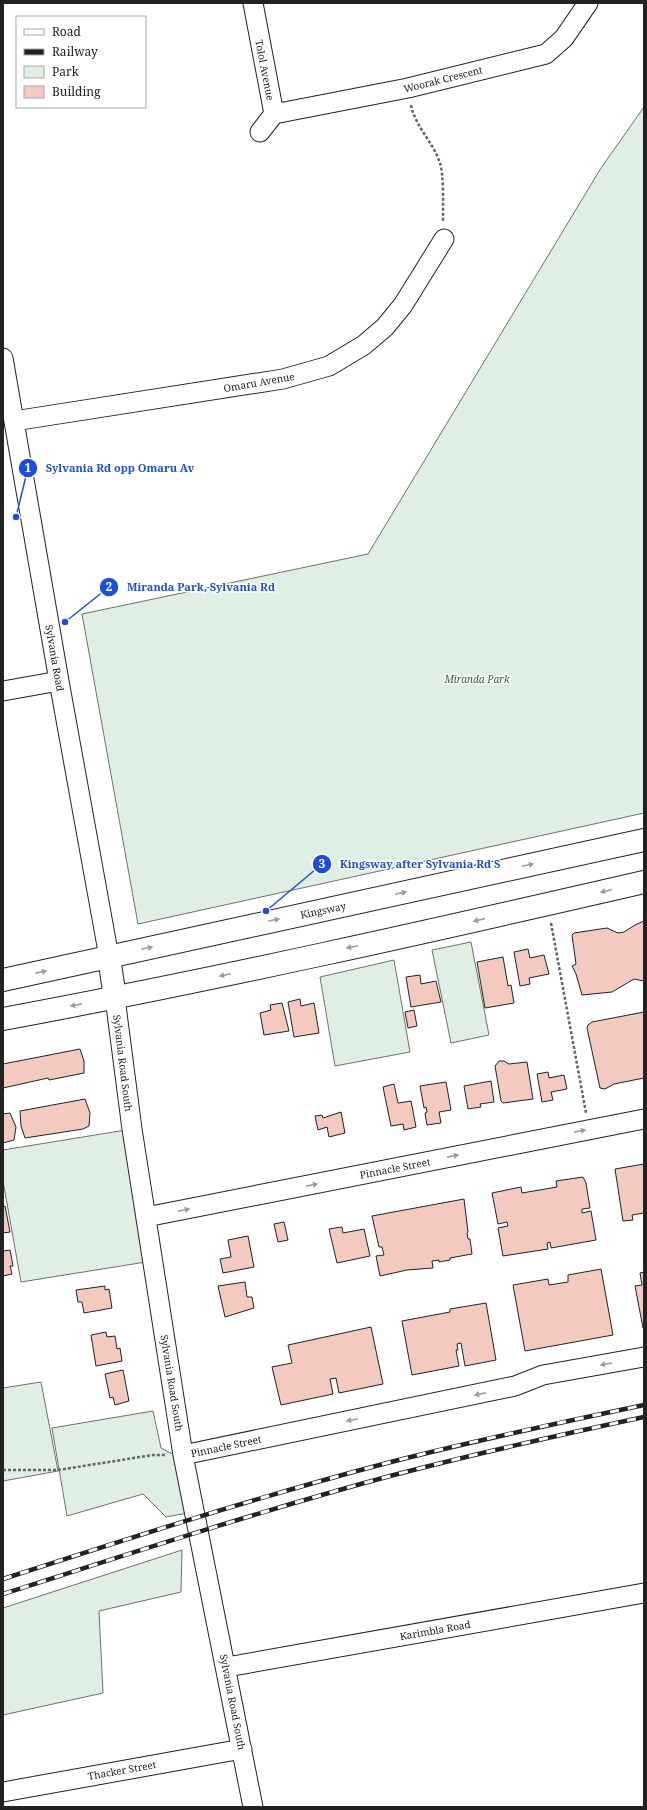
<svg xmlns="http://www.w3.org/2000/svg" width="647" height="1810" font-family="'Noto Serif',serif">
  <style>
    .green { fill: #e0efe3; stroke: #6f6f6f }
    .building { fill: #f3c9c0; stroke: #222 }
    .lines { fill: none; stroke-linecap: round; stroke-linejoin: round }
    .minor-casing { stroke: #222; stroke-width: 21 }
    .major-casing { stroke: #222; stroke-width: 24 }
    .path { stroke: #646464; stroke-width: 2.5; stroke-dasharray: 3 2; stroke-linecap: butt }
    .minor { stroke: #fff; stroke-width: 19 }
    .major { stroke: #fff; stroke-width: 22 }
    .rail-casing { stroke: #222; stroke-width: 4.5 }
    .rail { stroke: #fff; stroke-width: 3; stroke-dasharray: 9; stroke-linecap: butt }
    .oneway { fill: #9c9c9c }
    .labels { text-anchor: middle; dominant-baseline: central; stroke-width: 3; stroke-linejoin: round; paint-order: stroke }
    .street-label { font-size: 10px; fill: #222; stroke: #fff }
    .park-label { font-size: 10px; font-style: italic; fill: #2f5e38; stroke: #fff }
    .leader { fill: none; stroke: #1d4ed8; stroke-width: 1.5 }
    .callout-dot { fill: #1d4ed8; stroke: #fff; stroke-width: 1.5 }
    .mark-label { font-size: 12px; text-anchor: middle; font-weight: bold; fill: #fff }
    .callout-label { font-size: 11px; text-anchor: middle; font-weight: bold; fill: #1d4ed8; stroke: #fff; stroke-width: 3; stroke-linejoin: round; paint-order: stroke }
  </style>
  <rect width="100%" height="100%" fill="#fff"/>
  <path class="green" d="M 644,107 L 644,813 L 138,924 L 82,614 L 368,554 L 601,168 Z
    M 471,942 L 489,1035 L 451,1043 L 432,950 Z
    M 394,960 L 410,1052 L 335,1066 L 320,977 Z
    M 132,1129 L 152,1261 L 21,1282 L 3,1181 L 3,1150 Z
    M 41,1382 L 58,1471 L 3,1481 L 3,1388 Z
    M 153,1411 L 161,1448 L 180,1458 L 193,1512 L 166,1517 L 143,1494 L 67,1516 L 52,1428 Z
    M 182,1550 L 181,1592 L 99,1611 L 103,1693 L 3,1715 L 3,1608 Z"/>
  <path class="building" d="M 644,921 L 644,981 L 634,979 L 612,992 L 582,995 L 576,974 L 572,966 L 576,964 L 572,935 L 574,933 L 607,928 L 618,933 L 624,932 L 635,925 Z
    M 528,949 L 530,958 L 544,955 L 549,974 L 529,978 L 530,984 L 520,986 L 514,952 Z
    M 503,957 L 508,986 L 511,985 L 514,1003 L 485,1008 L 477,962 Z
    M 420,975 L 421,984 L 436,981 L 441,1002 L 411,1007 L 406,977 Z
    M 300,999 L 301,1006 L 314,1003 L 319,1033 L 294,1037 L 288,1002 Z
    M 282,1003 L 289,1031 L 264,1035 L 260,1013 L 271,1010 L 270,1005 Z
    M 414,1010 L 417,1026 L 408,1028 L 405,1012 Z
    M 644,1012 L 644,1078 L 614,1084 L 605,1089 L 600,1088 L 587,1028 L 588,1025 L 592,1022 Z
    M 80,1049 L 84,1061 L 84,1073 L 49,1080 L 48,1078 L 3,1088 L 3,1064 Z
    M 499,1061 L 504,1061 L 509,1064 L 527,1062 L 533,1099 L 503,1103 L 501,1101 L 495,1066 Z
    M 548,1072 L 549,1078 L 564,1075 L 567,1089 L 551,1092 L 553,1100 L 542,1102 L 537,1074 Z
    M 491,1081 L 494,1102 L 480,1104 L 481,1107 L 468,1109 L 464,1086 Z
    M 446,1082 L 451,1110 L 439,1112 L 441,1123 L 427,1125 L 425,1113 L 427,1112 L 426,1107 L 424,1108 L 420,1086 Z
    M 394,1084 L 398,1103 L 411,1101 L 416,1127 L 404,1130 L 403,1124 L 391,1126 L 383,1087 Z
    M 85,1099 L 90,1113 L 89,1126 L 83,1129 L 25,1138 L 21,1126 L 20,1111 Z
    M 341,1112 L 345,1133 L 329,1137 L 327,1127 L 318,1130 L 315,1116 L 322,1115 L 323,1118 Z
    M 10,1113 L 16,1127 L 14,1140 L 3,1143 L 3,1114 Z
    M 644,1164 L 644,1213 L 632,1215 L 633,1220 L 623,1221 L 615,1169 Z
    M 583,1177 L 586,1183 L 590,1208 L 582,1209 L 582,1213 L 591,1211 L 596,1240 L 551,1248 L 550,1242 L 547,1243 L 548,1249 L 503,1256 L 498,1228 L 508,1226 L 507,1222 L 498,1224 L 492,1193 L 521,1187 L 522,1193 L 557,1187 L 556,1181 Z
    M 464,1199 L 468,1232 L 467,1233 L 468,1239 L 470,1239 L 472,1254 L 450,1258 L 450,1260 L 439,1262 L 439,1260 L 432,1261 L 433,1268 L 407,1270 L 380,1276 L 376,1256 L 384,1255 L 382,1247 L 379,1247 L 372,1216 Z
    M 5,1206 L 10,1232 L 3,1233 L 3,1207 Z
    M 284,1222 L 288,1240 L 278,1242 L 274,1224 Z
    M 342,1227 L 343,1233 L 364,1229 L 370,1256 L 337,1263 L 329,1229 Z
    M 248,1236 L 254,1267 L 223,1273 L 220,1259 L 231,1257 L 228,1240 Z
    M 10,1250 L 13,1266 L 10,1266 L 12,1274 L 3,1276 L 3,1251 Z
    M 601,1269 L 613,1335 L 525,1351 L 513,1285 L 548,1279 L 549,1285 L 568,1282 L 568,1275 Z
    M 644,1272 L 644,1328 L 643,1328 L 635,1286 L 642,1285 L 640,1273 Z
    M 245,1282 L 247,1297 L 252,1297 L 254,1308 L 225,1317 L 218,1286 Z
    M 105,1286 L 105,1290 L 109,1289 L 112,1308 L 84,1313 L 82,1302 L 78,1302 L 76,1290 Z
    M 486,1303 L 496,1360 L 465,1366 L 461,1343 L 457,1344 L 458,1350 L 456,1350 L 459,1366 L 412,1375 L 402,1321 L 450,1312 L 450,1309 Z
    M 371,1327 L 383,1384 L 339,1393 L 336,1378 L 330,1379 L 333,1394 L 281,1405 L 272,1367 L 292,1363 L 288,1345 Z
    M 106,1332 L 107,1337 L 115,1336 L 117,1349 L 120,1348 L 122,1361 L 96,1366 L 91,1335 Z
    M 123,1370 L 129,1401 L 115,1405 L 113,1397 L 110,1398 L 105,1374 Z"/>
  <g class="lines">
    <defs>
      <path id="minor" d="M 253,3 L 274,114 L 260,132
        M 274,114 L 408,88 L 546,54 L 564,38 L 588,3
        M 3,358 L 59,681 L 109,957
        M 14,421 L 283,379 L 329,366 L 364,345 L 385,327 L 403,305 L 444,239
        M 3,691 L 59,681
        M 115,998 L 132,1129 L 183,1455 L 253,1807
        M 146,1217 L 644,1119
        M 183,1455 L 515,1386 L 543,1375 L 644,1357
        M 227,1667 L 644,1593
        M 3,1792 L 242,1749"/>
      <path id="major" d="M 109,957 L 115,998
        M 3,980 L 644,840
        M 3,1019 C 218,979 431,931 644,882"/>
    </defs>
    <use href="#minor" class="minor-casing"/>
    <use href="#major" class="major-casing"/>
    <path class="path" d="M 411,105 C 415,126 433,142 440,163 C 444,175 443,208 443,222
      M 551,923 L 586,1113
      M 3,1470 L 58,1470 L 153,1455 L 165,1455"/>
    <use href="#minor" class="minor"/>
    <use href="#major" class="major"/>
    <defs>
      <path id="rail" d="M 3,1579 C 130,1538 257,1497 387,1463 C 472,1441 558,1423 644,1405
        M 3,1594 C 132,1553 260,1511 390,1476 C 474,1454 559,1435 644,1417"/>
    </defs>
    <use href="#rail" class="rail-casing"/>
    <use href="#rail" class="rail"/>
  </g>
  <defs><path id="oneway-solid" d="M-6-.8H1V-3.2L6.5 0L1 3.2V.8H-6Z"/></defs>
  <g class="oneway">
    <use href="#oneway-solid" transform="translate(528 865) rotate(-12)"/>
    <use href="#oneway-solid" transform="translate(606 891) rotate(167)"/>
    <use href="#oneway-solid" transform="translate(401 893) rotate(-12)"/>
    <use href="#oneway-solid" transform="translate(274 920) rotate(-12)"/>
    <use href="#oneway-solid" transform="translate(479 920) rotate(167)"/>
    <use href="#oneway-solid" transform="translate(352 947) rotate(168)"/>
    <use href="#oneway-solid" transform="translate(147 948) rotate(-12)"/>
    <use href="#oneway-solid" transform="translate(41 972) rotate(-12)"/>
    <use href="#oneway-solid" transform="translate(225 975) rotate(168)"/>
    <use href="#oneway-solid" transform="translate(76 1005) rotate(169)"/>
    <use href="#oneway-solid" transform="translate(580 1131) rotate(-11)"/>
    <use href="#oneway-solid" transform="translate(453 1156) rotate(-11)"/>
    <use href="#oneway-solid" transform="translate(312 1185) rotate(-11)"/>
    <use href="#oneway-solid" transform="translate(184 1210) rotate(-11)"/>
    <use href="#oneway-solid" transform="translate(606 1364) rotate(170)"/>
    <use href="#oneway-solid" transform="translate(480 1394) rotate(168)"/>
    <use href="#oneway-solid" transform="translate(352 1420) rotate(168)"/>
  </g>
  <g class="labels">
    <g class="street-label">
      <text transform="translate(265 70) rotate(79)">Tolol Avenue</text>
      <text transform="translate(443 79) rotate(-14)">Woorak Crescent</text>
      <text transform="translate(259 382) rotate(-10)">Omaru Avenue</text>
      <text transform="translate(55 658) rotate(80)">Sylvania Road</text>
      <text transform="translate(323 910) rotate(-12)">Kingsway</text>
      <text transform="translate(123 1063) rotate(83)">Sylvania Road South</text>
      <text transform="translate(395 1168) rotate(-11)">Pinnacle Street</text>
      <text transform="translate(172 1383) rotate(81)">Sylvania Road South</text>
      <text transform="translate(226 1446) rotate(-12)">Pinnacle Street</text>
      <text transform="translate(435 1630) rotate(-10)">Karimbla Road</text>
      <text transform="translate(233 1702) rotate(79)">Sylvania Road South</text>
      <text transform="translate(122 1770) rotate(-10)">Thacker Street</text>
    </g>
    <g class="park-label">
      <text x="477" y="679">Miranda Park</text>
    </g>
  </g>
  <path class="leader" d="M16 517L28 468M65 622L109 587M266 911L322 864"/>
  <g class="callout-dot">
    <circle cx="16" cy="517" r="4"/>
    <circle cx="65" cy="622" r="4"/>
    <circle cx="266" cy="911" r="4"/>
    <circle cx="28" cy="468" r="10"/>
    <circle cx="109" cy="587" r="10"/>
    <circle cx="322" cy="864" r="10"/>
  </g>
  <g class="mark-label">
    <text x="28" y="472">1</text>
    <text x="109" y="591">2</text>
    <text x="322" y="868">3</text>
  </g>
  <g class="callout-label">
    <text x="120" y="472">Sylvania Rd opp Omaru Av</text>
    <text x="201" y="591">Miranda Park, Sylvania Rd</text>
    <text x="420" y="868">Kingsway after Sylvania Rd S</text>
  </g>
  <rect width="647" height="1810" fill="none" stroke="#222222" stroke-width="8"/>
  <rect x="16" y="16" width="130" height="92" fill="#ffffff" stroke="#a7a7a7"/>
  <rect x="24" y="29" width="20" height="6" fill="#ffffff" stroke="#a7a7a7"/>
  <text x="52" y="36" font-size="12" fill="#222222">Road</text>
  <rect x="24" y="49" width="20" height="6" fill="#222222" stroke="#a7a7a7"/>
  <text x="52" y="56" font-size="12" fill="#222222">Railway</text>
  <rect x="24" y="66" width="20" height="12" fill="#e0efe3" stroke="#a7a7a7"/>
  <text x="52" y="76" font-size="12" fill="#222222">Park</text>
  <rect x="24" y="86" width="20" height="12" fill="#f3c9c0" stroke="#a7a7a7"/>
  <text x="52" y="96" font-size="12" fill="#222222">Building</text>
</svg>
